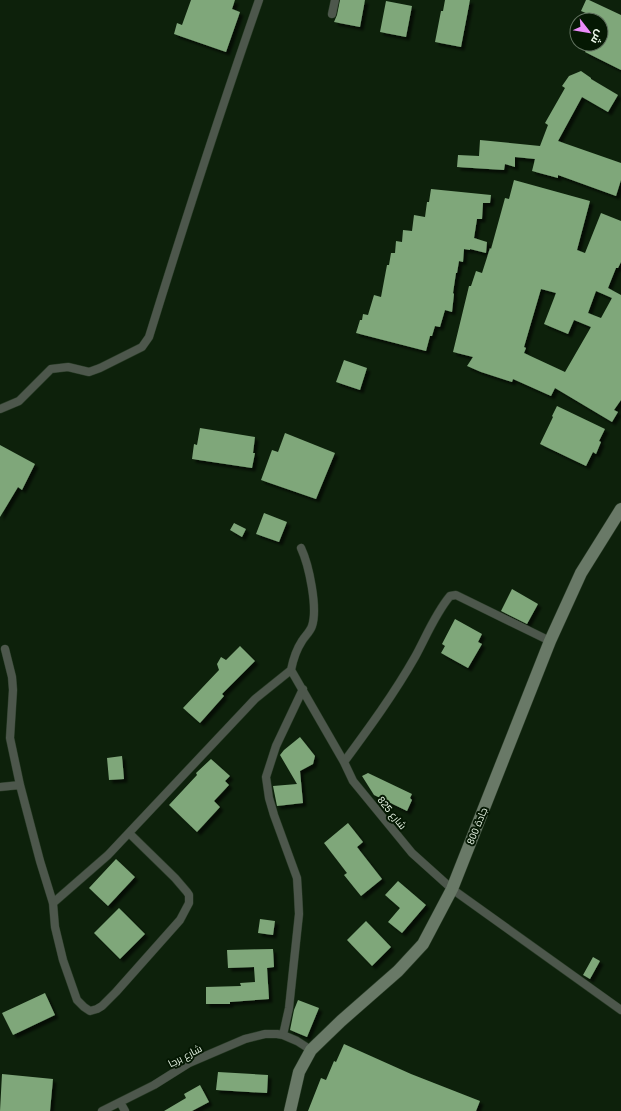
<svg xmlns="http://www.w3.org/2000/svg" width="621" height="1111" font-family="Helvetica,Cairo,sans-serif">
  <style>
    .building { fill: #7fa77a; fill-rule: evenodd; filter: url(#shadow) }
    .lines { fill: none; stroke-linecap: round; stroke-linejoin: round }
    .street-casing { stroke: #283b26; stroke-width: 9 }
    .secondary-casing { stroke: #283b26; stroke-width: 13 }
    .street { stroke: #4d574c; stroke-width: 8 }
    .secondary { stroke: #697967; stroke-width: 12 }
    .labels { text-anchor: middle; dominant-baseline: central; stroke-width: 4; stroke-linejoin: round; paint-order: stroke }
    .street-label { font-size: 10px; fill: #ebf8e9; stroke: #051803 }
  </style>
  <defs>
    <filter id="shadow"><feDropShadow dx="3.5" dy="3.5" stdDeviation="1" flood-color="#0009"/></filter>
  </defs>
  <rect width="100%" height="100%" fill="#0d210b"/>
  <path class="building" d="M 191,0 L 235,0 L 232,9 L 240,12 L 226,52 L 174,34 L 177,23 L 182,25 Z
    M 340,0 L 365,0 L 360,27 L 334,22 L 337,15 Z
    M 445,0 L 470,0 L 461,47 L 435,42 L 441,11 L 443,11 Z
    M 586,0 L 589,0 L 621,15 L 621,70 L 585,52 L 589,44 L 601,44 L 601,20 L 591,20 L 593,16 L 581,11 Z
    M 386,1 L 412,6 L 406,37 L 380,32 Z
    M 581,71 L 591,78 L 591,79 L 618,95 L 608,112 L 582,97 L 558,141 L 621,163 L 621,180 L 616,196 L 558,175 L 558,178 L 532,171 L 535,159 L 515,157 L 515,167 L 505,164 L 504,170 L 457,167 L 458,155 L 479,156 L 480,140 L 540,146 L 548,125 L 545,123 L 565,88 L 562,86 L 569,76 Z
    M 514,180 L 590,201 L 577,250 L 585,253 L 601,213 L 621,221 L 621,262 L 618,268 L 616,268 L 608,288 L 621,295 L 621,400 L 614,410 L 618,412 L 612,422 L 555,388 L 551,396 L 513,379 L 512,382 L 481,372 L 467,366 L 473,357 L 453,352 L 469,286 L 471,286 L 476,271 L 482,273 L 490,248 L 491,249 L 505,198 L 509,199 ZM 541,289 L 556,293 L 544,324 L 568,334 L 574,320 L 591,327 L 565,372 L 524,353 L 526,348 L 524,347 ZM 596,291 L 612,298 L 601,318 L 588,313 Z
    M 431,189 L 491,195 L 490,203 L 483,203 L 482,219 L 477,219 L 474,238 L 487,242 L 486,253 L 470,249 L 470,250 L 464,249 L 463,262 L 459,261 L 457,273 L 456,273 L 453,293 L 454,294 L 452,312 L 445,310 L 440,327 L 435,326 L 432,336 L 430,336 L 426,351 L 356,333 L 360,320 L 362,320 L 363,314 L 368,315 L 374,295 L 381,297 L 387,265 L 389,265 L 391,253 L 395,253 L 396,241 L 402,242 L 403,230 L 412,231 L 414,215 L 425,217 L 427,202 L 429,202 Z
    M 344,360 L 367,368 L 360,390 L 336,382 Z
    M 557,406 L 605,429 L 599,441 L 601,442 L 596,454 L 593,452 L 586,466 L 540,444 L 553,417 L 552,416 Z
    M 200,428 L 255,437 L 253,453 L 255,453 L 252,468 L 192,459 L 194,444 L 197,445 Z
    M 285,433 L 335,453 L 316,499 L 261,480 L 272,450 L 278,452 Z
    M 0,445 L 35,464 L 22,490 L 18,487 L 0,517 Z
    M 264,513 L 287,522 L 279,542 L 256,534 Z
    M 234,523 L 246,529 L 242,537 L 230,530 Z
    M 512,589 L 538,604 L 527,624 L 501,611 Z
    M 455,619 L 482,634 L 478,642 L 482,644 L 468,668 L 441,653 L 445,646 L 442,644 Z
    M 240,646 L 255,661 L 222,694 L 224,696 L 200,723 L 183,708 L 219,670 L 217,664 L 221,657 L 226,660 Z
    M 300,737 L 315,756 L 313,764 L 300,771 L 303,803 L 277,806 L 273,786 L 297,784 L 280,755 L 284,750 Z
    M 122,756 L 124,779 L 109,780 L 107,758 Z
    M 211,759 L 230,776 L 225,781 L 229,785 L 214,801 L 220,807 L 197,832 L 169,805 L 197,775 L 196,773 Z
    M 368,773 L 412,794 L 410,798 L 412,800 L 407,811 L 374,795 L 362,776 Z
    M 348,823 L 363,842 L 357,847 L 382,879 L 361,896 L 344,875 L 347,873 L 324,843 Z
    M 116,859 L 135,877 L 108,906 L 89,888 Z
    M 398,881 L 426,905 L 402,933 L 388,922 L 400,908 L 385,895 Z
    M 119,908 L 145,934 L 120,959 L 94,933 Z
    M 260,919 L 275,921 L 273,935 L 258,933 Z
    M 366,921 L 391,947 L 372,966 L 347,940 Z
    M 273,949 L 274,967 L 267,968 L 269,999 L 230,1002 L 230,1004 L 206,1004 L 206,987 L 241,986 L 240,983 L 255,982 L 254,967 L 228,968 L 227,950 Z
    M 593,957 L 600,961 L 590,979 L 583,975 Z
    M 45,993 L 55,1015 L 13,1035 L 2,1013 Z
    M 298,1000 L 319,1008 L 307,1037 L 290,1030 L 294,1010 Z
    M 344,1044 L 411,1074 L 480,1101 L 476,1111 L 308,1111 L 321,1078 L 326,1080 L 334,1061 L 336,1062 Z
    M 218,1072 L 268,1075 L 267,1093 L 216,1090 Z
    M 2,1074 L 53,1079 L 50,1111 L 0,1111 Z
    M 200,1085 L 209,1102 L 192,1111 L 164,1111 L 186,1098 L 184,1094 Z"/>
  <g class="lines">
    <defs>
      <path id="street" d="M 332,14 L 335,0
        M 0,409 L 19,401 L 51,369 L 68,367 L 89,372 L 100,368 L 142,347 L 149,337 C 184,224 220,112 259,0
        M 301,548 C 309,565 318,608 312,626 C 310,632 305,636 302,641 C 296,650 293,660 291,670 L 344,762 L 353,781 L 412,853 L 452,889 L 621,1010
        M 5,649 L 12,677 L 13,690 L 10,738 L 20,785 L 40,861 L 53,903 L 55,927 L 63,960 L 77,1000 L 84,1007 L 90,1011 L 97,1009 L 102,1006 L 116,992 L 180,920 L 189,903 L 189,895 L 187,892 L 175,878 L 129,833
        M 303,689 L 276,746 L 266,777 L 269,798 L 274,815 L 297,878 L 298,894 L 299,914 L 289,1008 L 283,1035 L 297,1041 L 311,1050
        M 344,762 C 369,728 394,694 415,657 C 426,637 435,614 450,596 L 456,595 L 550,641
        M 0,787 L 20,785
        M 53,903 L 108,855 L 255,699 L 291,670
        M 120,1102 L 125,1111
        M 102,1111 L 154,1085 L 189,1063 L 245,1039 L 265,1034 L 277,1034 L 283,1035"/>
      <path id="secondary" d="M 290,1111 L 299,1072 L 311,1050 L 341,1021 L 398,971 L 423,944 L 452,889 L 550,641 L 581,573 L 621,509"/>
    </defs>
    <use href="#street" class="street-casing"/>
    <use href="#secondary" class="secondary-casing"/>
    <use href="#street" class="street"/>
    <use href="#secondary" class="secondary"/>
  </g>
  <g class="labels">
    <g class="street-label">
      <text transform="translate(392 813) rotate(51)">شارع 825</text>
      <text transform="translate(477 826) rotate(-68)">جادة 800</text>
      <text transform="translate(185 1056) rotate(-28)">شارع برجا</text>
    </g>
  </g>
  <g transform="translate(589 32) rotate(121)"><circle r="19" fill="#051803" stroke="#61725f"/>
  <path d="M0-3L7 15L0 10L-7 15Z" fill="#ec8cfa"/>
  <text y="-6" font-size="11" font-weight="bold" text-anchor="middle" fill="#ebf8e9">ش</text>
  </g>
</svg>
